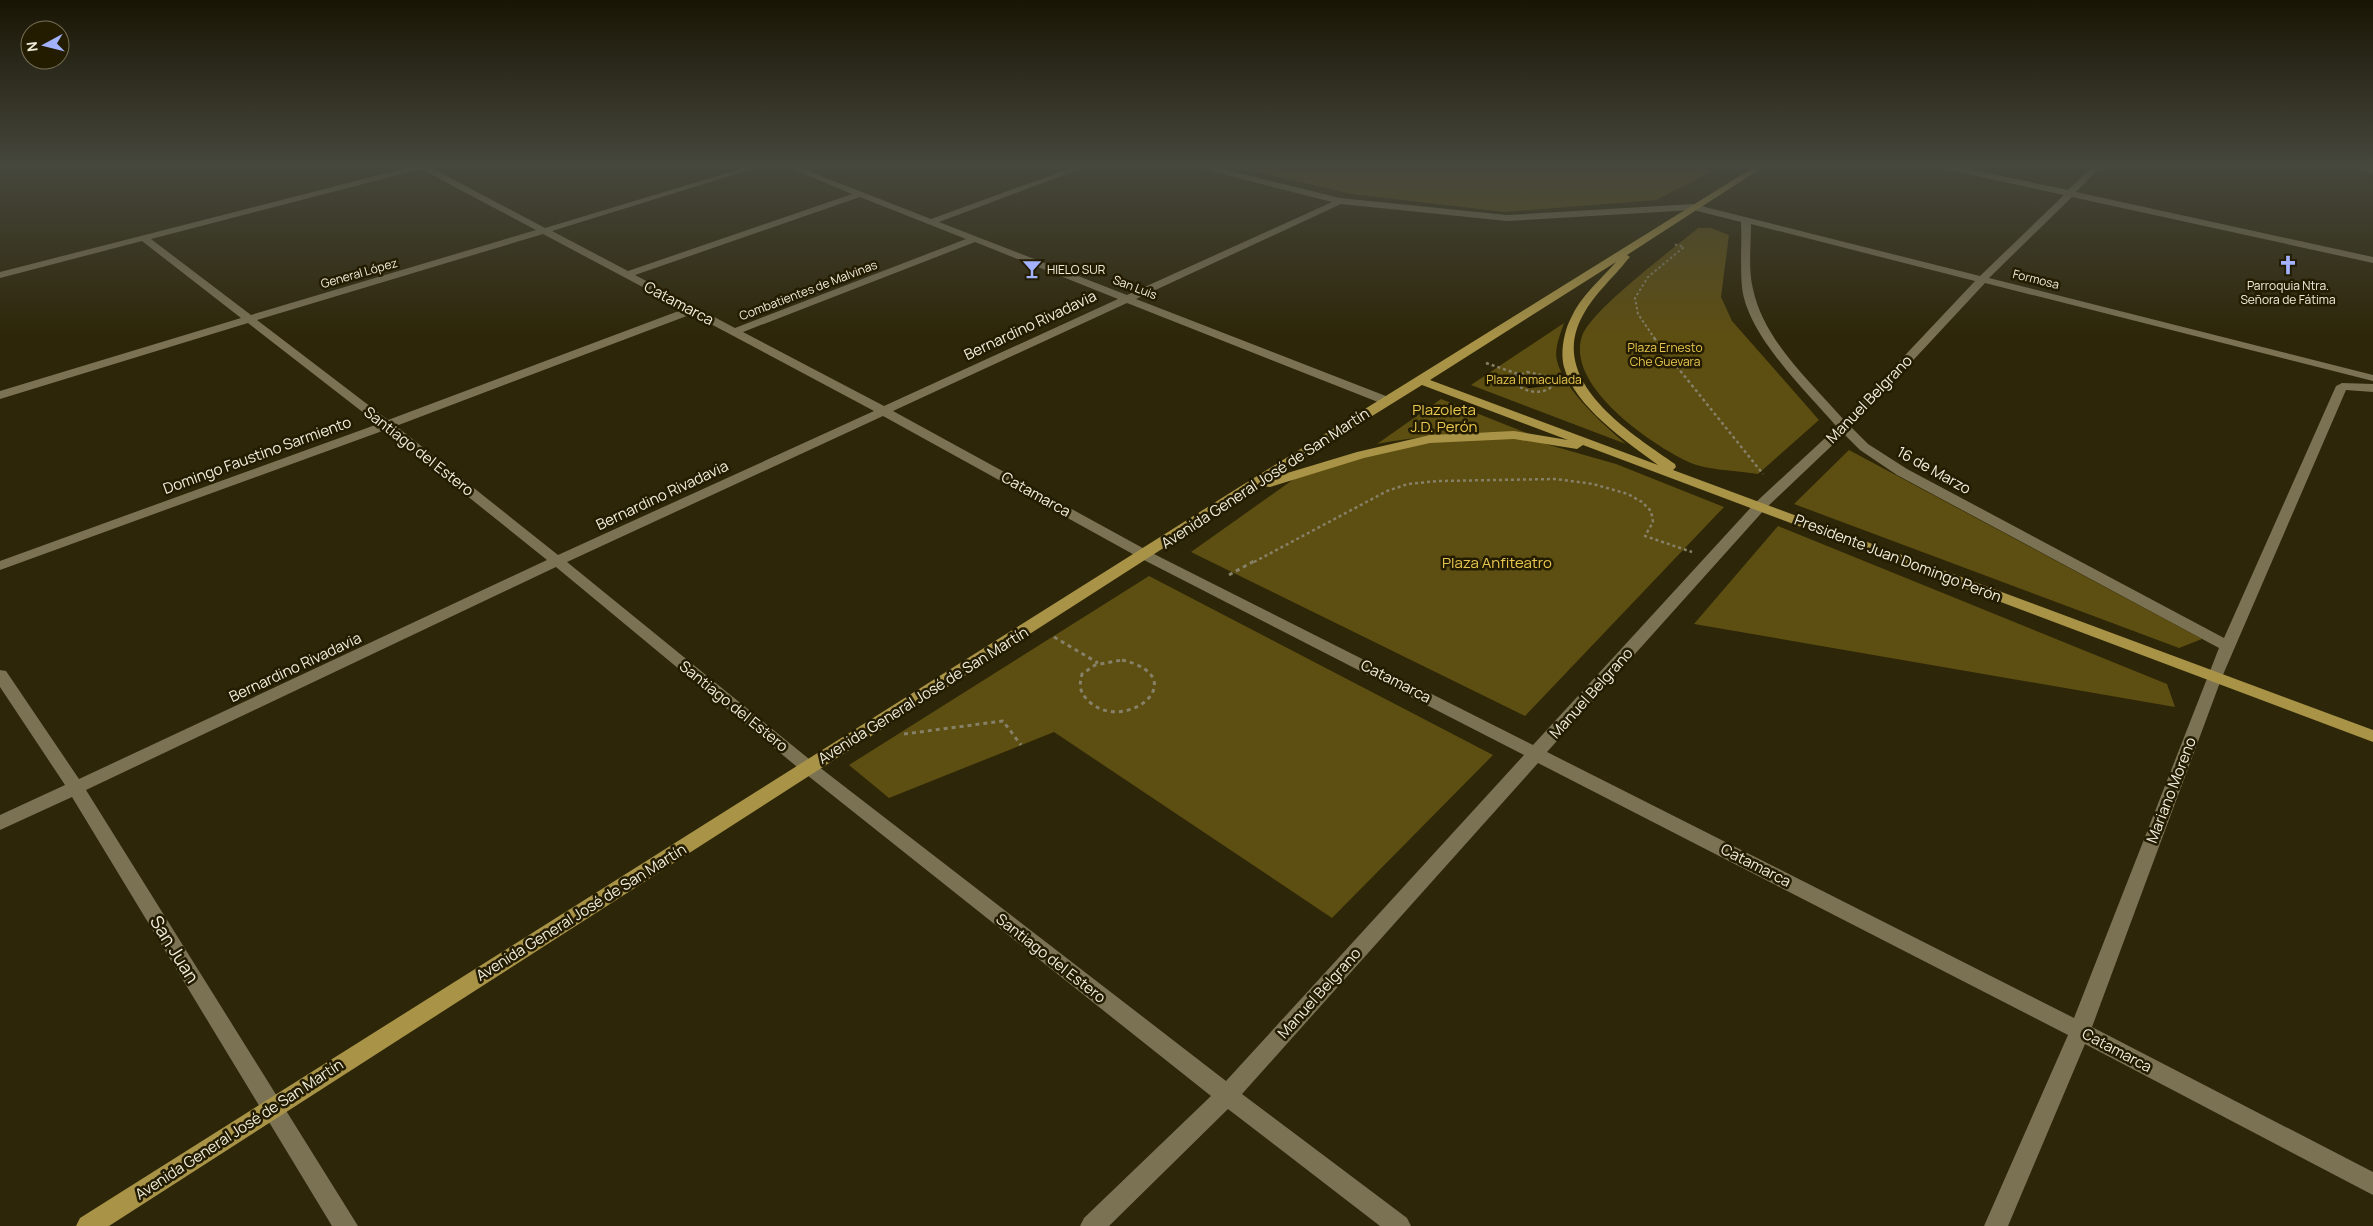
<svg xmlns="http://www.w3.org/2000/svg" width="2373" height="1226" font-family="Manrope,sans-serif">
  <style>
    .green { fill: #5d4e11 }
    .water { fill: #150e00 }
    .lines { fill: none; stroke-linecap: round; stroke-linejoin: round }
    .path-far2 { stroke: #868068; stroke-width: 2; stroke-dasharray: 2.5 2.5; stroke-linecap: butt }
    .path-far1 { stroke: #868068; stroke-width: 2.5; stroke-dasharray: 3 3; stroke-linecap: butt }
    .path { stroke: #868068; stroke-width: 3; stroke-dasharray: 4 4; stroke-linecap: butt }
    .minor { fill: #7b7254; fill-rule: evenodd }
    .major { fill: #a89347; fill-rule: evenodd }
    .labels { text-anchor: middle; dominant-baseline: central; stroke-width: 5; stroke-linejoin: round; paint-order: stroke }
    .far-poi-label { font-size: 12px; fill: #f1eddc; stroke: #241c01; text-anchor: start }
    .far-street-label { font-size: 12px; fill: #f1eddc; stroke: #241c01 }
    .far-park-label { font-size: 12px; fill: #e8c850; stroke: #241c01 }
    .street-label { font-size: 15px; fill: #f1eddc; stroke: #241c01 }
    .park-label { font-size: 15px; fill: #e8c850; stroke: #241c01 }
    .near-street-label { font-size: 18px; fill: #f1eddc; stroke: #241c01 }
  </style>
  <rect width="100%" height="100%" fill="#2d2608"/>
  <path class="green" d="M 1236,167 L 1720,167 L 1656,200 L 1505,212 L 1352,194 Z
    M 1698,228 L 1711,228 L 1729,235 L 1721,297 L 1732,321 L 1819,420 L 1758,474 C 1741,471 1706,470 1691,463 C 1653,446 1565,386 1582,336 C 1592,309 1672,250 1698,228 Z
    M 1564,323 C 1560,335 1554,349 1557,361 C 1564,390 1604,425 1626,444 L 1471,385 Z
    M 1441,399 L 1532,435 C 1480,429 1428,435 1377,444 Z
    M 1514,435 L 1616,464 L 1724,507 L 1525,716 L 1191,552 L 1301,474 L 1430,439 Z
    M 1849,450 L 2202,639 L 2179,648 L 1794,504 Z
    M 1778,526 L 2167,684 L 2175,707 L 1694,624 Z
    M 1149,576 L 1493,755 L 1332,918 L 1054,732 L 889,798 L 849,765 Z"/>
  <path class="water" d="M 1536,375 L 1546,380 L 1546,386 L 1529,388 L 1519,384 L 1518,380 L 1523,376 Z"/>
  <g class="lines">
    <path class="path-far2" d="M 1655,339 L 1638,314 L 1635,298 L 1648,277 L 1684,247 L 1673,244"/>
    <path class="path-far1" d="M 1654,338 L 1763,474
      M 1486,363 L 1518,374
      M 1527,372 L 1546,376 L 1554,382 L 1554,385 C 1542,396 1524,393 1513,381 L 1513,378 Z
      M 1254,562 L 1387,491 L 1408,484 L 1438,481 L 1556,479 L 1593,484 L 1628,494 L 1642,502 L 1651,511 L 1653,522 L 1645,536 L 1692,552"/>
    <path class="path" d="M 1229,575 L 1256,560
      M 1054,637 L 1098,663
      M 1122,660 C 1194,677 1129,732 1092,704 C 1081,695 1078,688 1082,674 L 1095,665 Z
      M 904,734 L 1003,721 L 1021,745"/>
    <path class="minor" d="M 410,167 L 430,167 L 545,228 L 747,167 L 759,167 L 552,231 L 628,271 L 852,194 L 787,167 L 798,167 L 931,219 L 1074,167 L 1085,167 L 939,222 L 1127,295 L 1332,202 L 1203,169 L 1202,167 L 1215,167 L 1340,198 L 1507,215 L 1693,204 L 1980,276 L 2064,195 L 1949,170 L 1945,167 L 1959,167 L 2068,190 L 2092,167 L 2101,167 L 2076,192 L 2373,257 L 2373,263 L 2072,197 L 1989,278 L 2373,375 L 2373,381 L 1985,283 L 1851,427 L 1868,444 L 1907,469 L 2224,638 L 2336,386 L 2342,383 L 2373,384 L 2373,392 L 2346,390 L 2222,677 L 2092,1027 L 2373,1172 L 2373,1195 L 2085,1044 L 2008,1226 L 1984,1226 L 2068,1035 L 1538,763 L 1242,1094 L 1407,1218 L 1411,1226 L 1380,1226 L 1228,1109 L 1109,1226 L 1080,1226 L 1084,1218 L 1211,1096 L 802,771 L 556,567 L 86,790 L 358,1226 L 332,1226 L 72,797 L 0,830 L 0,815 L 65,785 L 0,687 L 0,670 L 6,671 L 79,779 L 547,560 L 385,430 L 0,570 L 0,561 L 378,424 L 248,323 L 0,399 L 0,391 L 241,318 L 142,241 L 0,278 L 0,272 ZM 421,169 L 536,230 L 251,315 L 151,239 ZM 860,197 L 966,239 L 735,328 L 635,275 ZM 1341,204 L 1507,221 L 1693,210 L 1741,222 C 1742,243 1740,266 1742,287 C 1747,335 1806,391 1837,427 L 1755,503 L 1533,745 L 1150,552 L 893,411 L 1127,303 L 1383,404 L 1391,404 L 1393,401 L 1391,398 L 1136,299 ZM 1751,224 L 1975,281 L 1844,420 C 1810,381 1764,341 1753,289 C 1748,269 1751,245 1751,224 ZM 543,234 L 684,309 L 388,420 L 257,320 ZM 975,242 L 1118,299 L 884,406 L 743,332 ZM 692,314 L 874,411 L 558,555 L 396,426 ZM 883,416 L 1140,558 L 1524,755 L 1226,1081 L 814,763 L 567,562 ZM 1844,434 L 1860,450 L 1897,475 L 2219,648 L 2074,1018 L 1547,752 L 1765,509 Z
      M 2349,167 L 2373,167 L 2373,173 Z"/>
    <path class="major" d="M 1754,167 L 1763,167 L 1627,255 L 1630,257 L 1628,259 C 1614,277 1594,294 1583,315 C 1546,381 1629,432 1675,464 L 1676,467 L 1673,470 L 2373,730 L 2373,742 L 1583,445 L 1577,449 L 1514,439 L 1430,443 L 1364,458 L 1270,487 L 1260,486 L 109,1226 L 76,1226 L 80,1218 L 1241,486 ZM 1616,262 C 1601,279 1580,297 1571,318 C 1564,331 1560,353 1564,367 C 1574,406 1627,442 1658,465 L 1430,380 ZM 1422,385 L 1568,440 L 1514,431 L 1430,435 L 1357,452 L 1274,477 Z"/>
  </g>
  <linearGradient id="sky" x2="0" y2="1"><stop stop-color="#191504"/><stop offset="0.49" stop-color="#46473d"/><stop offset="1" stop-color="#46473d" stop-opacity="0"/></linearGradient>
  <rect width="2373" height="338" fill="url(#sky)"/>
  <defs>
    <symbol id="church-bare" viewBox="-9 -9 18 18"><path d="M-1.2-6h2.4v3.5h3.3v2.4h-3.3V6h-2.4V-.1h-3.3v-2.4h3.3Z" fill="#a2b2fd" stroke="#241c01" stroke-width="2.5" paint-order="stroke"/></symbol>
    <symbol id="bar-bare" viewBox="-9 -9 18 18"><path d="M-6-5H6L.8 .8V4.5H3.5V6h-7V4.5H-.8V.8Z" fill="#a2b2fd" stroke="#241c01" stroke-width="2.5" paint-order="stroke"/></symbol>
  </defs>
  <g fill-rule="evenodd">
    <use href="#church-bare" x="2274" y="251" width="28" height="28"/>
    <use href="#bar-bare" x="1018" y="255" width="28" height="28"/>
  </g>
  <g class="labels">
    <g class="far-poi-label">
      <text x="1047" y="269">HIELO SUR</text>
      <text x="2288" y="285" text-anchor="middle">Parroquia Ntra.<tspan x="2288" dy="14">Señora de Fátima</tspan></text>
    </g>
    <g class="far-street-label">
      <text transform="translate(359 273) rotate(-16)">General López</text>
      <text transform="translate(2036 279) rotate(14)">Formosa</text>
      <text transform="translate(1135 287) rotate(21)">San Luis</text>
      <text transform="translate(808 290) rotate(-21)">Combatientes de Malvinas</text>
    </g>
    <g class="far-park-label">
      <text x="1665" y="347">Plaza Ernesto<tspan x="1665" dy="14">Che Guevara</tspan></text>
      <text x="1534" y="379">Plaza Inmaculada</text>
    </g>
    <g class="street-label">
      <text transform="translate(679 303) rotate(28)">Catamarca</text>
      <text transform="translate(1030 325) rotate(-25)">Bernardino Rivadavia</text>
      <text transform="translate(1869 399) rotate(-46)">Manuel Belgrano</text>
      <text transform="translate(419 451) rotate(38)">Santiago del Estero</text>
      <text transform="translate(257 455) rotate(-20)">Domingo Faustino Sarmiento</text>
      <text transform="translate(1934 470) rotate(29)">16 de Marzo</text>
      <text transform="translate(1265 478) rotate(-33)">Avenida General José de San Martín</text>
      <text transform="translate(1036 494) rotate(29)">Catamarca</text>
      <text transform="translate(662 495) rotate(-25)">Bernardino Rivadavia</text>
      <text transform="translate(1898 558) rotate(21)">Presidente Juan Domingo Perón</text>
      <text transform="translate(295 667) rotate(-25)">Bernardino Rivadavia</text>
      <text transform="translate(1396 681) rotate(27)">Catamarca</text>
      <text transform="translate(1591 693) rotate(-48)">Manuel Belgrano</text>
      <text transform="translate(923 695) rotate(-32)">Avenida General José de San Martín</text>
      <text transform="translate(734 706) rotate(39)">Santiago del Estero</text>
      <text transform="translate(2171 790) rotate(-69)">Mariano Moreno</text>
      <text transform="translate(1756 865) rotate(27)">Catamarca</text>
      <text transform="translate(581 912) rotate(-32)">Avenida General José de San Martín</text>
      <text transform="translate(1051 958) rotate(38)">Santiago del Estero</text>
      <text transform="translate(1319 993) rotate(-48)">Manuel Belgrano</text>
      <text transform="translate(2117 1050) rotate(28)">Catamarca</text>
      <text transform="translate(239 1129) rotate(-33)">Avenida General José de San Martín</text>
    </g>
    <g class="park-label">
      <text x="1444" y="409">Plazoleta<tspan x="1444" dy="17">J.D. Perón</tspan></text>
      <text x="1497" y="562">Plaza Anfiteatro</text>
    </g>
    <g class="near-street-label">
      <text transform="translate(175 949) rotate(58)">San Juan</text>
    </g>
  </g>
  <g transform="translate(45 45) rotate(263)"><circle r="24" fill="#241c01" stroke="#767059"/>
  <path d="M0-4L9 19L0 12L-9 19Z" fill="#a2b2fd"/>
  <text y="-8" font-size="14" font-weight="bold" text-anchor="middle" fill="#f1eddc">N</text>
  </g>
</svg>
